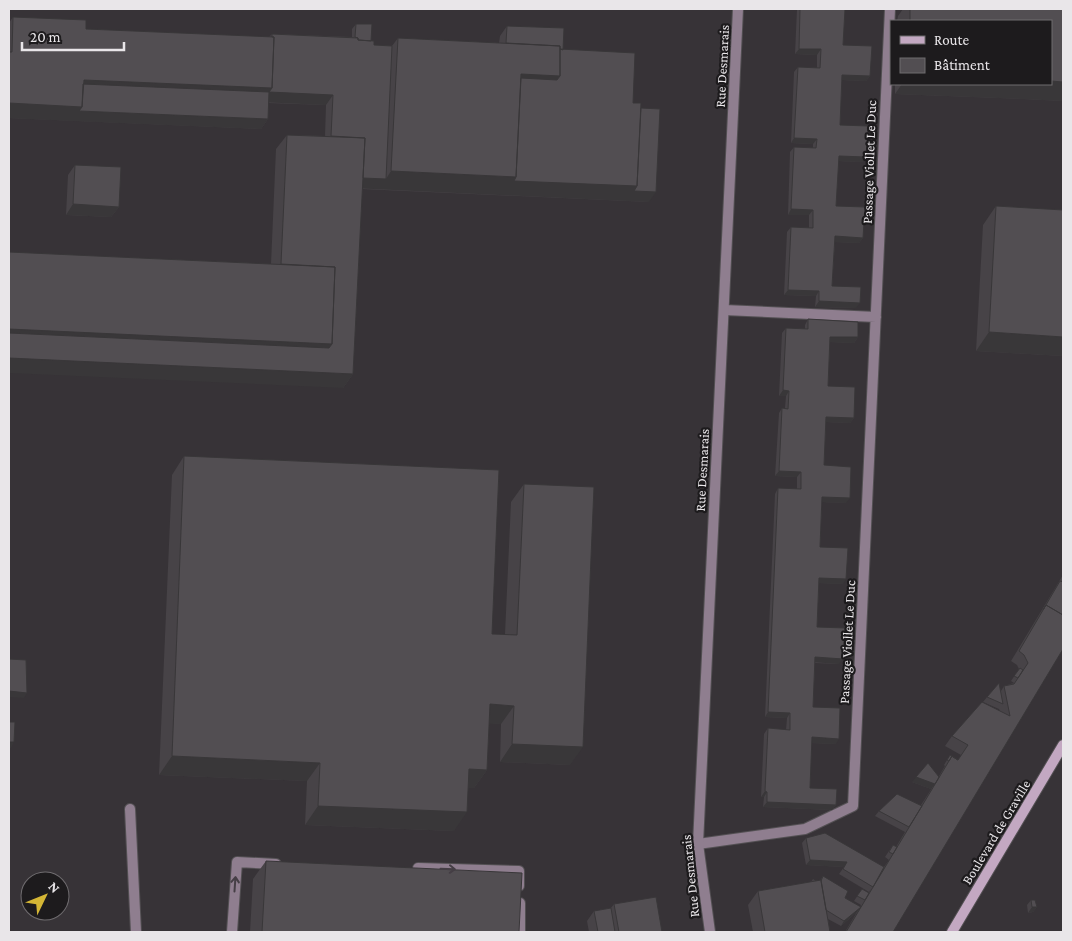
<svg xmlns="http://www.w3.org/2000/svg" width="1072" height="941" font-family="'Crimson Pro',serif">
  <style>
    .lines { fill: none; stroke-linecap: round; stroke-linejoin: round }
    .lane-casing { stroke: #535053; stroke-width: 12 }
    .street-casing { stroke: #535053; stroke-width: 12 }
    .secondary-casing { stroke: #535053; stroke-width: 12 }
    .lane { stroke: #8f7e8f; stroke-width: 10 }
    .street { stroke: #8f7e8f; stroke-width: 10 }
    .secondary { stroke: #c3a8c2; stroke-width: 10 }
    .wall { fill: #474347 }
    .shaded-wall { fill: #393739 }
    .building { fill: #524e52; stroke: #393739 }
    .oneway { stroke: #453e45 }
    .labels { text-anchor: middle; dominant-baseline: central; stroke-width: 4.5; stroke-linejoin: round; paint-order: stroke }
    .street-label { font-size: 14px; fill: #e9e6e9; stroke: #1d1b1d }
  </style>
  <rect width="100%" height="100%" fill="#373337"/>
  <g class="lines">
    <defs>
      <path id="lane" d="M 724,310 L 876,317
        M 130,809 L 136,932
        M 698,844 L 805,829 L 853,806 L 890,9
        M 418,868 L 519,871 L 519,886
        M 520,903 L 520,932
        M 232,932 L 237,862 L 276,864"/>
      <path id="street" d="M 710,932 L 698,844 L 738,9"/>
      <path id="secondary" d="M 952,932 L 1063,745"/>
    </defs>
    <use href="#lane" class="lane-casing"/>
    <use href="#street" class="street-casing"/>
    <use href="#secondary" class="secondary-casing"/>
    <use href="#lane" class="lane"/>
    <use href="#street" class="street"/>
    <use href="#secondary" class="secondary"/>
  </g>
  <path class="wall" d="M 797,9 L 845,9 L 843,45 L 870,76 L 866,81 L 842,80 L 840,125 L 866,157 L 862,162 L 838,161 L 836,206 L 863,238 L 859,243 L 835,242 L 832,286 L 856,308 L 815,307 L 816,296 L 784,295 L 787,232 L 791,227 L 809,228 L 809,215 L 788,215 L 790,152 L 794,147 L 813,148 L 813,144 L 791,143 L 794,72 L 798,67 L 817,68 L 817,55 L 795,54 Z
    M 903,9 L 1063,9 L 1063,101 L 1023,99 L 895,94 L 895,84 L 1051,84 L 1051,21 L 897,21 L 898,16 Z
    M 13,17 L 86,29 L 269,37 L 272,34 L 352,37 L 352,29 L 356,24 L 374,45 L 392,46 L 398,38 L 499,43 L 500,36 L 507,26 L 563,50 L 633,103 L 641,108 L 649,202 L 362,189 L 353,374 L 343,388 L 271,264 L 276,149 L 287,135 L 325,136 L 326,105 L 268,103 L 268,119 L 261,129 L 9,118 L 9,23 Z
    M 75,165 L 119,207 L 111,217 L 66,215 L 68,175 Z
    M 996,206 L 1063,210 L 1063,356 L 976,351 L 983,225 Z
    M 808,319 L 858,337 L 854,343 L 830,342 L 828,386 L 854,418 L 850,423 L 826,422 L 824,465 L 846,503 L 822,502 L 820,547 L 843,584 L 819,583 L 817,627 L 839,664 L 815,663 L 813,707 L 836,744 L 811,743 L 810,788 L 836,805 L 832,810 L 763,807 L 764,797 L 761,797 L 764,734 L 768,728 L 786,730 L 787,718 L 765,717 L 775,494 L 778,488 L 797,489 L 797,477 L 775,476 L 779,413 L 782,408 L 785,408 L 786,396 L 779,396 L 782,333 L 786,328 L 805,329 L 805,325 Z
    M 184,456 L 492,634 L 505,634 L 511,502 L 524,484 L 570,765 L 500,762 L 501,724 L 489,723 L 487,770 L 474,788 L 468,788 L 454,831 L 305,825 L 307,781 L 159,775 L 172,475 Z
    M 1063,575 L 1063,649 L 893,932 L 845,932 L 857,912 L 841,926 L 828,919 L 830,932 L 753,932 L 748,905 L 758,891 L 811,882 L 813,879 L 816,881 L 820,881 L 823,876 L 845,898 L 860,907 L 861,905 L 854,901 L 862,889 L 869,893 L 871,889 L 869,892 L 839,874 L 844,867 L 806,865 L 802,843 L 806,838 L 884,867 L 889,860 L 885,857 L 893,845 L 896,847 L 905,832 L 875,816 L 879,811 L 921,805 L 932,788 L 931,789 L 912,782 L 939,776 L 945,766 L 944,765 L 950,755 L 958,760 L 961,755 L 945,746 L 952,736 L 1000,711 L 999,709 L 983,702 L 987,697 L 1001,691 L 1004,686 L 1014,683 L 1011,681 L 1019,669 L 1017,665 L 1011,661 Z
    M 266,861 L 519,932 L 250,932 L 253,879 Z
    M 1031,900 L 1037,907 L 1033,912 L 1028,913 L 1027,905 Z
    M 614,904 L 662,932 L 589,932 L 587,921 L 594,911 L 611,908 Z"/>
  <path class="shaded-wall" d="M 799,49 L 821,49 L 817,55 L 795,54 Z
    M 521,74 L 560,76 L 547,95 L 518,93 Z
    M 842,75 L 870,76 L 866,81 L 839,80 Z
    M 84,80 L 272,88 L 333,95 L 326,105 L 80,94 Z
    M 1051,81 L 1063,82 L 1063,101 L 1023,99 L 895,94 L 902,84 L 1051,84 Z
    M 9,103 L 82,107 L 72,121 L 9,118 Z
    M 79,111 L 268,119 L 261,129 L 72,121 Z
    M 794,138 L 817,139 L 813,144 L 791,143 Z
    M 839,156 L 866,157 L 862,162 L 835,161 Z
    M 391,171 L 516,177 L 637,186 L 656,192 L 649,202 L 353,188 L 360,178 L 386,179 Z
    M 73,204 L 119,207 L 111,217 L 66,215 Z
    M 791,209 L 813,210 L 809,215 L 788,215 Z
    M 835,236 L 863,238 L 859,243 L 831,242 Z
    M 788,290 L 819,291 L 816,296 L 784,295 Z
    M 819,301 L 860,303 L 856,308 L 815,307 Z
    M 9,329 L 332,344 L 319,362 L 9,348 Z
    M 989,332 L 1063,337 L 1063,356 L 976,351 Z
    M 830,337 L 858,337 L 854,343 L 826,342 Z
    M 9,358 L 353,374 L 343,388 L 9,373 Z
    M 783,390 L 789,391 L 786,396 L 779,396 Z
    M 826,417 L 854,418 L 850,423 L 823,422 Z
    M 779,471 L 801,472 L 797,477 L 775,476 Z
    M 822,497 L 850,498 L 846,503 L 819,502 Z
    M 819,578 L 846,579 L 843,584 L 815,583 Z
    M 815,657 L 843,659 L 839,664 L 812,662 Z
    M 9,691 L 27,693 L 24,698 L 9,697 Z
    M 490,704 L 514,706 L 501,724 L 477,723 Z
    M 768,712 L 790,713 L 787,718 L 765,717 Z
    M 812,737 L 839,739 L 836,744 L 808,743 Z
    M 9,742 L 14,742 L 11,748 L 9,748 Z
    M 512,744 L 583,747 L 570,765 L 500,762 Z
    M 172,756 L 320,763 L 307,781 L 159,775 Z
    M 469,769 L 487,770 L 474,788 L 456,788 Z
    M 916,777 L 935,784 L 931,789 L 912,782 Z
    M 765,791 L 767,792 L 764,797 L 761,797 Z
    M 767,802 L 836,805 L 832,810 L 763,807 Z
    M 318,806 L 467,812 L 454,831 L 305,825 Z
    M 810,860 L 847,862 L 844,867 L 806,865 Z
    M 861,907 L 857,912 L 841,926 L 844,921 Z
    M 1032,907 L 1037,907 L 1033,912 L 1028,913 Z"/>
  <path class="building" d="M 800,9 L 845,9 L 843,45 L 872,46 L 870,76 L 842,75 L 840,125 L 868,126 L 866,157 L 839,156 L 836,206 L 865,207 L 863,238 L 835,236 L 832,286 L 861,287 L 860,303 L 819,301 L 819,291 L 788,290 L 791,227 L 813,228 L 813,210 L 791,209 L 794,147 L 816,148 L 817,139 L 794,138 L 798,67 L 820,68 L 821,49 L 799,49 Z
    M 910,9 L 1063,9 L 1063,82 L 1051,81 L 1051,21 L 910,21 Z
    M 13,17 L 86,20 L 86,29 L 274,37 L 272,88 L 84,80 L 82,107 L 9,103 L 9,52 L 12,52 Z
    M 356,24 L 372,24 L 371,41 L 358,40 L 358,38 L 355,37 Z
    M 507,26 L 564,28 L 563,50 L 560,49 L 560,46 L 506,43 Z
    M 272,34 L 358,38 L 358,40 L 374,41 L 374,45 L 392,46 L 386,179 L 363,178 L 365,138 L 331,136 L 333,95 L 269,92 L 272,88 L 274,37 L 272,37 Z
    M 398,38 L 560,46 L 560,76 L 521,74 L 516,177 L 391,171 Z
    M 560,49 L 635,53 L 633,103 L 641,103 L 637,186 L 514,181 L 516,177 L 521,78 L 557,80 L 560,76 Z
    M 83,84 L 269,92 L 268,119 L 79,111 L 82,107 Z
    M 641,108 L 660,109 L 656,192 L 634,191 L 637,186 Z
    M 287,135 L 365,138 L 353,374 L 9,358 L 9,333 L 329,348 L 332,344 L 335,267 L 281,264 Z
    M 75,165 L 121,167 L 119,207 L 73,204 Z
    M 996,206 L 1063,210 L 1063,337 L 989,332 Z
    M 9,252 L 335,267 L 332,344 L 9,329 Z
    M 808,319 L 858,322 L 858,337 L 830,337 L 828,386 L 855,387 L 854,418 L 826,417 L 824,465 L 851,467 L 850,498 L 822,497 L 820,547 L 848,548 L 846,579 L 819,578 L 817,627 L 845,628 L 843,659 L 815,657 L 813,707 L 840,708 L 839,739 L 812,737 L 810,788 L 837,789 L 836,805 L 767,802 L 767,792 L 765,791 L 768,728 L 790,730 L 790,713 L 768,712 L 778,488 L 801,489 L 801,472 L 779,471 L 782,408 L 788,409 L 789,391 L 783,390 L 786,328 L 808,329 Z
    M 184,456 L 499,470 L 492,634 L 517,635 L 524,484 L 594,487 L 583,747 L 512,744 L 514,706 L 490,704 L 487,770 L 469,769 L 467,812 L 318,806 L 320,763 L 172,756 Z
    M 1060,581 L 1063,582 L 1063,615 L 1046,605 L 1043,610 Z
    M 1046,605 L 1063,615 L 1063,649 L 893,932 L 846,932 L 952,756 L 958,760 L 968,745 L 952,736 L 982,702 L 1010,716 L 1004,686 L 1014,684 L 1028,663 L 1024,655 L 1019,651 Z
    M 9,659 L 26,660 L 27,693 L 9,691 Z
    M 1020,668 L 1023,670 L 1018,678 L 1014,676 Z
    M 999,683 L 1003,704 L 987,697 Z
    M 9,722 L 15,722 L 14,742 L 9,742 Z
    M 950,755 L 958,760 L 952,756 L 949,761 L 947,760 Z
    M 928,763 L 939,777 L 935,784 L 916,777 Z
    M 897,794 L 922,806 L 909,827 L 879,811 Z
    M 825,833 L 884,867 L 873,887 L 843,869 L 847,862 L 810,860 L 806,838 Z
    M 893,845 L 897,847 L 893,854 L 889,852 Z
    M 266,861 L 522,873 L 519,932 L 262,932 Z
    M 823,876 L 848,891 L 845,898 L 861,907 L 844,921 L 826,910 L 821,881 Z
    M 821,880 L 830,932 L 765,932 L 758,891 Z
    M 862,889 L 869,893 L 865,900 L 857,896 Z
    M 656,897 L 662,932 L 619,932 L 614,904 Z
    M 1031,900 L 1035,900 L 1037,907 L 1032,907 Z
    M 611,908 L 615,932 L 598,932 L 594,911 Z"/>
  <defs><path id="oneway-shaft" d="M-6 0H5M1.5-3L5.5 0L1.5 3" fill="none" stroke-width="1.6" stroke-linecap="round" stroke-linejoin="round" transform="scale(1.25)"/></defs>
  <g class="oneway">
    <use href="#oneway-shaft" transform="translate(448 869) rotate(2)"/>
    <use href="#oneway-shaft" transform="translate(235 884) rotate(-86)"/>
  </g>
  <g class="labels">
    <g class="street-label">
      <text transform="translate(722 66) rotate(-87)">Rue Desmarais</text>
      <text transform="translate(869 162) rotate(-88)">Passage Viollet Le Duc</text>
      <text transform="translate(702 470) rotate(-87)">Rue Desmarais</text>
      <text transform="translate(847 642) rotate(-87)">Passage Viollet Le Duc</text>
      <text transform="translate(996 832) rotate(-59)">Boulevard de Graville</text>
      <text transform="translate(690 876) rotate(-96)">Rue Desmarais</text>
    </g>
  </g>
  <rect width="1072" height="941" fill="none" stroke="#e9e6e9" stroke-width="20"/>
  <rect x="890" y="20" width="162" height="65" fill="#1d1b1d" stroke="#6f6c6f"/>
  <rect x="900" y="36" width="25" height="8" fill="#c3a8c2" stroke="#6f6c6f"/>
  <text x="934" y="45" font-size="15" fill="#e9e6e9">Route</text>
  <rect x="900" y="58" width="25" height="15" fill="#524e52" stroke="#6f6c6f"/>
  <text x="934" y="70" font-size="15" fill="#e9e6e9">Bâtiment</text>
  <g transform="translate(45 896) rotate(47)"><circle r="24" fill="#1d1b1d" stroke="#6f6c6f"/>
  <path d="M0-4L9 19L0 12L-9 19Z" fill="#d4b635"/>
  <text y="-8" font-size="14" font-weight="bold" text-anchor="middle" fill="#e9e6e9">N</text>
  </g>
  <path d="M22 42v8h102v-8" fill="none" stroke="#e9e6e9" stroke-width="2.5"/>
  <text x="30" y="42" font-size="15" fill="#e9e6e9" stroke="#1d1b1d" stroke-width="4" paint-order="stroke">20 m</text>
</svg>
